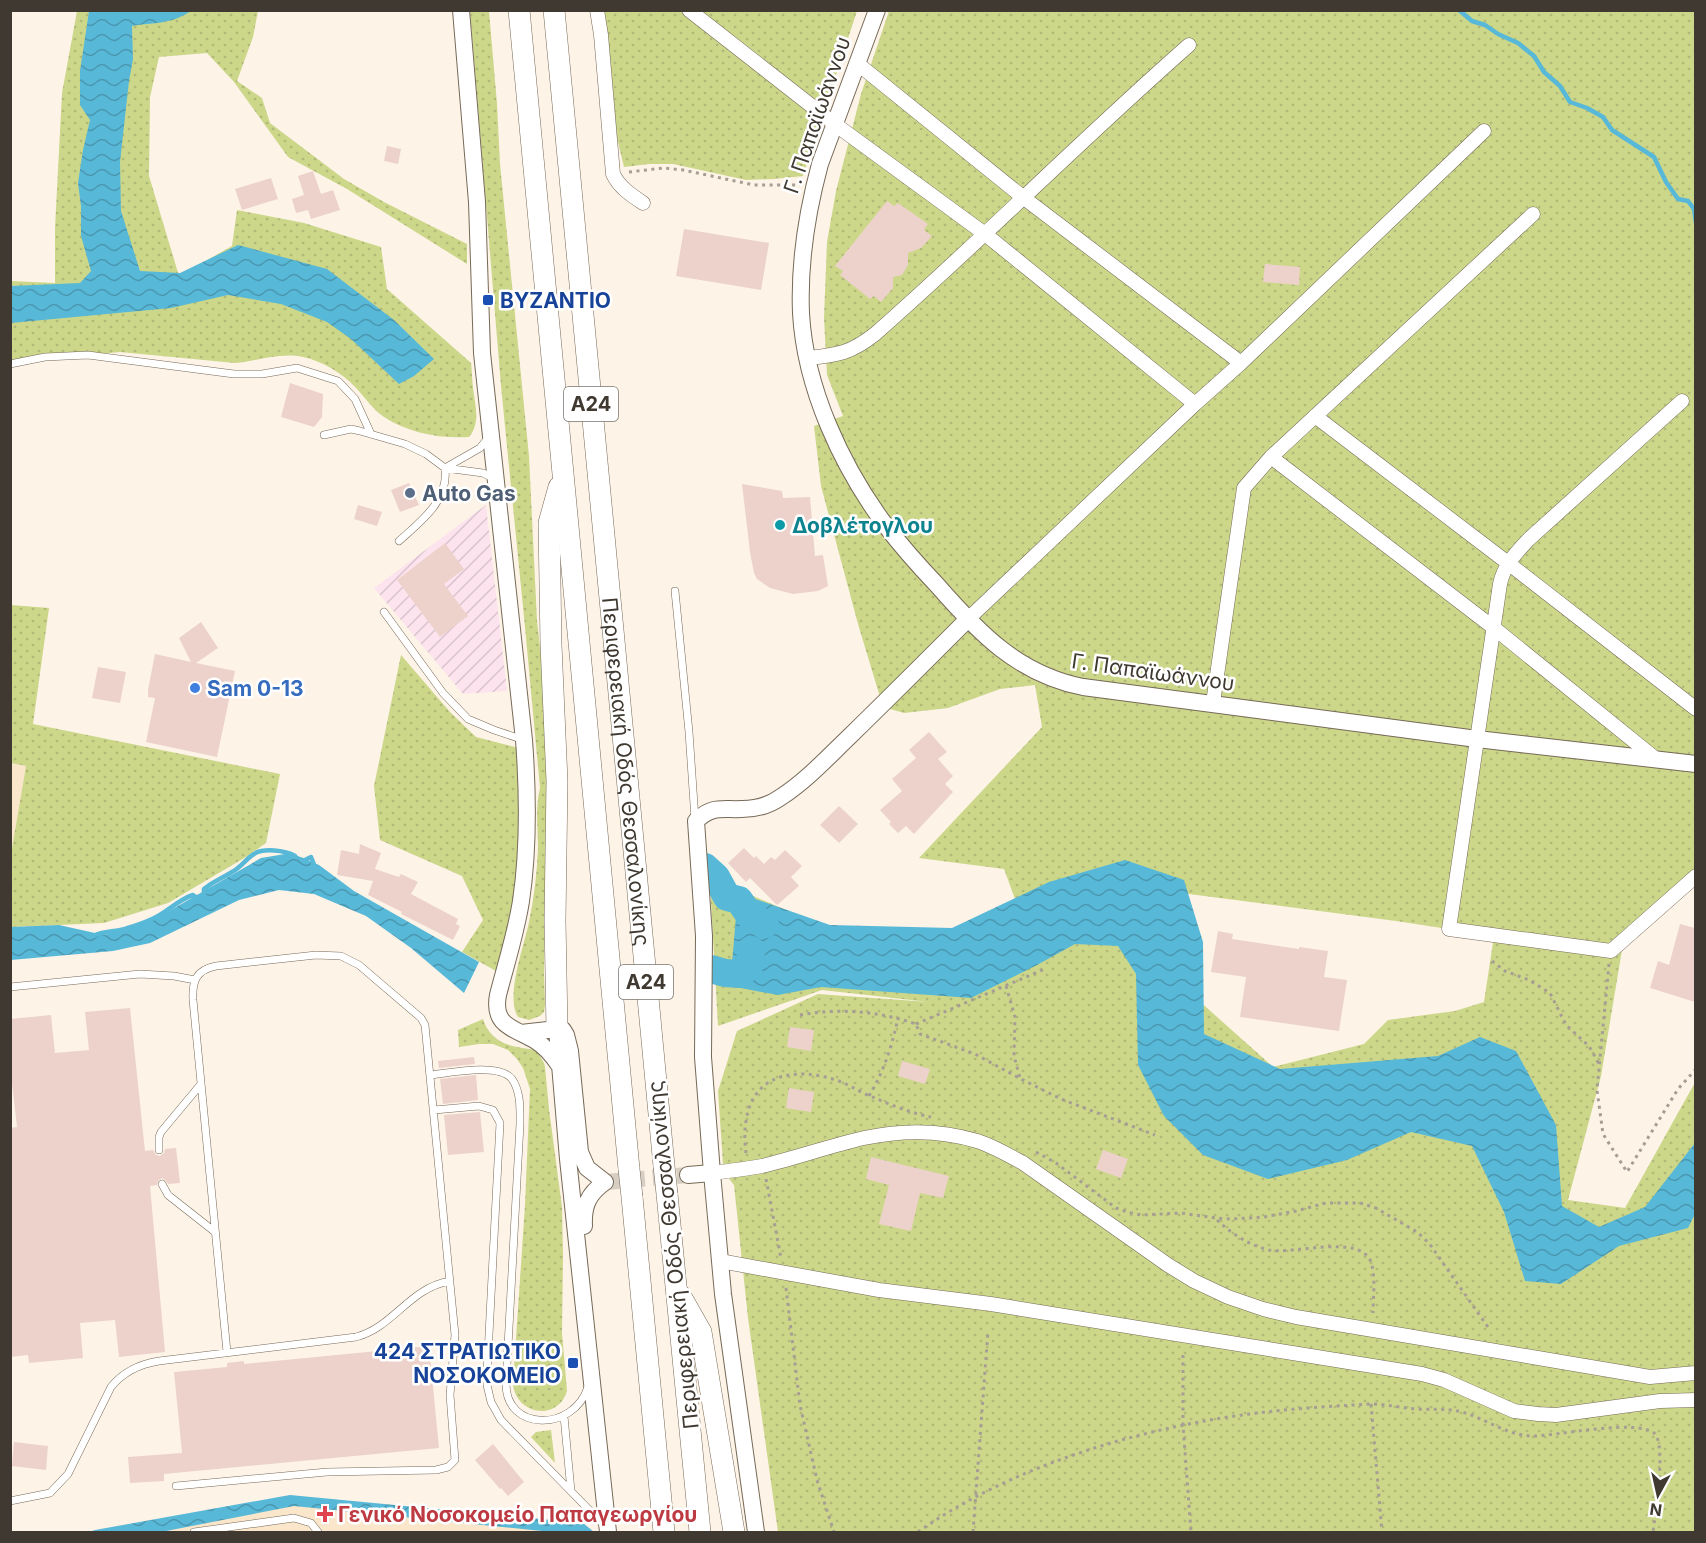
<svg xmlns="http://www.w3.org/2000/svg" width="1706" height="1543" font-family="Inter,sans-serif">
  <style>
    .built { fill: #fae6cb }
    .industrial { fill: url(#industrial-furrows) }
    .green { fill: url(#green-dots); fill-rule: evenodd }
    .water { fill: url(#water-waves) }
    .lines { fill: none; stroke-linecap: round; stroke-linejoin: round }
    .stream { stroke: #58b8d8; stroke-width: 4.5 }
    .river { stroke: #58b8d8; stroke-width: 28 }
    .building { fill: #edd2cc }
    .tertiary-tunnel { stroke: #d7cec3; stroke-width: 16; stroke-dasharray: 16 8; stroke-linecap: butt }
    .service-casing { stroke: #766957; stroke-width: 8 }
    .minor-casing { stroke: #766957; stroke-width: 15 }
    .tertiary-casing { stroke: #766957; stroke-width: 18 }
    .trunk-casing { stroke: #766957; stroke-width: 22 }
    .path { stroke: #a69e94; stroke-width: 3; stroke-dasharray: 3 4.5; stroke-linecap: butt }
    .service { stroke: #fff; stroke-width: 7 }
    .minor { stroke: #fff; stroke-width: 14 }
    .tertiary { stroke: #fff; stroke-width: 16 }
    .trunk { stroke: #fff; stroke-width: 21 }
    .trunk-bridge-casing { stroke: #766957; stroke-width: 22; stroke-linecap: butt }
    .trunk-bridge { stroke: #fff; stroke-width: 21 }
    .transit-dot { fill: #1a4fb4; stroke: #fff; stroke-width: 2 }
    .service-dot { fill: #5c6f8a; stroke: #fff; stroke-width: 2 }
    .culture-dot { fill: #0f9aa8; stroke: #fff; stroke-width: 2 }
    .shop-dot { fill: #3f7fe0; stroke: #fff; stroke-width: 2 }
    .health-dot { fill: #e0444e; stroke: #fff; stroke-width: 2 }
    .labels { text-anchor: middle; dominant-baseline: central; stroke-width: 5; stroke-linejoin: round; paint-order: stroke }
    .shield { fill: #fff; stroke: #79746f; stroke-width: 1.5 }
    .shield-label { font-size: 20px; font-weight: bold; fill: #3f3931 }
    .street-label { font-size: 21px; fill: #3f3931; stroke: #fff }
    .transit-label { font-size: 21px; font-weight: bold; fill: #164399; stroke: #fff; text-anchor: start }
    .service-label { font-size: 21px; font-weight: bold; fill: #4e5e75; stroke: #fff; text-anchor: start }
    .culture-label { font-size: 21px; font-weight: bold; fill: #0d838f; stroke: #fff; text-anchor: start }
    .shop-label { font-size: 21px; font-weight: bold; fill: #366cbe; stroke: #fff; text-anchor: start }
    .health-label { font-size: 21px; font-weight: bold; fill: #be3a42; stroke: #fff; text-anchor: start }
  </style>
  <defs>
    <pattern id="industrial-furrows" width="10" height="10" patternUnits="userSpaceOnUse" patternTransform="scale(1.5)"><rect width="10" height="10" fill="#fce3ee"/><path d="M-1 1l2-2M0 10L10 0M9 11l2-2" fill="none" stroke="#d9c4cd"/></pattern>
    <pattern id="green-dots" width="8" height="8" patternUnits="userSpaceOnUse" patternTransform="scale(1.5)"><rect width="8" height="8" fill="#ccd789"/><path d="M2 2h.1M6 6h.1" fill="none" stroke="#b0b977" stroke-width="1.8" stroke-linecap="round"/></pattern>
    <pattern id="water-waves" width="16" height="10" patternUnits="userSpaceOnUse" patternTransform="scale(1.5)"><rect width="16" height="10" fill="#58b8d8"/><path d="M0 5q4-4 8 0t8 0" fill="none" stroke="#4a97b0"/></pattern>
  </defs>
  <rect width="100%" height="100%" fill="#fdf3e7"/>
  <path class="built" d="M 11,763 L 26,766 L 11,854 Z
    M 293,1496 L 579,1532 L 85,1532 Z"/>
  <path class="industrial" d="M 486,505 L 507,691 L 463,694 L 374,588 Z"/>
  <path class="green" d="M 77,11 L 258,11 L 253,37 L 237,81 L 262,98 L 270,123 L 344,179 L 384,202 L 467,244 L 467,264 L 347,189 L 288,157 L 234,82 L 207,53 L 159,57 L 150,97 L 149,176 L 179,276 L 232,246 L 237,210 L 304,223 L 381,247 L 387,289 L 471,363 C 472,371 472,380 473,388 C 475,405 481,423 469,437 C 441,439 408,433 384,417 C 373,410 364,396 355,387 C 342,373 322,361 303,357 C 280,352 258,361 235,363 L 120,352 L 11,363 L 10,281 L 55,283 L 55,228 L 62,93 Z
    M 470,11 L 489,11 L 497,104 L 500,164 L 529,456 L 537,621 L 543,673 L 547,775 L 544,971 L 545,1005 L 544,1012 L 540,1016 L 529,1020 L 518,1017 C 505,997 524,946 529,922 C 534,898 537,873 538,848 C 538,828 535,808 540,788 L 525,627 L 501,386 Z
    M 603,11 L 857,11 L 803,176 L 774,179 L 746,180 L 673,164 L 649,164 L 624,167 L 616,134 Z
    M 889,11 L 1695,11 L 1695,879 L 1622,950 L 1601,1076 L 1568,1200 L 1625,1208 L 1693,1086 L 1695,1083 L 1695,1532 L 778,1532 L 748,1318 L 734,1185 L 730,1180 L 723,1164 L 718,1091 L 737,1031 L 818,994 L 929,1002 L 822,990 L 718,1026 L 709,867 L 744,892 L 892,956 L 1025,926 L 1004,869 L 919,858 L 1042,727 L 1035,685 L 1000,689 L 948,708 L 904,713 L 883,707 L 858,624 L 821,486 L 814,426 L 843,416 L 827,375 L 824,318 L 827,242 L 836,191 L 861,94 ZM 1166,891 L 1396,921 L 1494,936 L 1484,1002 L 1455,1011 L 1388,1020 L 1364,1044 L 1273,1067 L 1197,999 Z
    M 11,605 L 49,608 L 33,724 L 280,774 L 266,843 L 246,857 L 168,903 L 104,923 L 11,927 L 11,854 L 26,766 L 11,763 Z
    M 401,655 L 450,712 L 476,737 L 519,748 L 522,824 L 512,924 L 496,971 L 462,952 L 483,920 L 462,876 L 380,840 L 374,786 Z
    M 483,1019 C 488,1035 500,1044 517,1047 C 524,1049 530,1048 537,1051 L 544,1063 L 545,1067 L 549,1109 L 562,1207 L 563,1256 L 562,1333 L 567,1391 C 558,1422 515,1415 513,1383 L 525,1205 L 530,1089 L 523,1068 L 517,1059 L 508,1050 L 493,1044 L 479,1044 L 459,1047 L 458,1030 Z
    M 551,1430 L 555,1463 L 531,1437 L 536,1432 Z"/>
  <path class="water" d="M 89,11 L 191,11 C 169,25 156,22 132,26 L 133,59 L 129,81 L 120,162 L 121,211 L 140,271 L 180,273 L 238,245 L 327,269 L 394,320 L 434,359 L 414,376 L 399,384 L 351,339 L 327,322 L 281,304 L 228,295 L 171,308 L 11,323 L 11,286 L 80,283 L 91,271 L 81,236 L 81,206 L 78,183 L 83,150 L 90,120 L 80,105 L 80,71 Z
    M 291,853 L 319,865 L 354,891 L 479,962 L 464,993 L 411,948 L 366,916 L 314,894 L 279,890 L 239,900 L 150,943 L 113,951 L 11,960 L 11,927 L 59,925 L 104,935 L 150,922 L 261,858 Z
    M 1125,860 L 1184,880 L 1203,942 L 1204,1034 L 1280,1069 L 1438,1056 L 1480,1037 L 1516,1051 L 1556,1125 L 1562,1206 L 1599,1227 L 1645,1207 L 1695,1143 L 1695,1214 L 1688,1228 L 1619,1246 L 1561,1284 L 1525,1281 L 1504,1212 L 1472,1146 L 1411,1132 L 1347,1160 L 1268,1179 L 1203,1155 L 1164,1116 L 1138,1065 L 1136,974 L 1118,946 L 1075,944 L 1037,965 L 971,998 L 821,987 L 778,995 L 730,986 L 738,893 L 830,925 L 952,928 L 1049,882 Z
    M 290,1495 L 583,1523 L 594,1532 L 552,1532 L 294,1506 L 161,1532 L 89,1532 L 95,1530 Z"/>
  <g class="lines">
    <path class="stream" d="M 1459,10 L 1472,21 L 1485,25 L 1498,34 L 1518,43 L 1534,56 L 1544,72 L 1560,86 L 1570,102 L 1587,108 L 1603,117 L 1612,130 L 1654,157 L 1666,182 L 1678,199 L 1688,201 L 1694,209 L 1696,223
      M 302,860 L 303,861 L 311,857 L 315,867
      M 204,896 L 204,889 C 215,880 221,879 232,872 C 241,867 246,859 254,854 C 263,848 285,850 295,856
      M 93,936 C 103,931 114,932 125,929 C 134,926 144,923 152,919 C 167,913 177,900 193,895 L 199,899"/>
    <path class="river" d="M 705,867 L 716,877 L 727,897 L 739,900 L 750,916 L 765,924
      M 711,969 L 725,973 L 740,974 L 750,964 L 751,950"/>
  </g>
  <path class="building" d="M 387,146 L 401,149 L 398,164 L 384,161 Z
    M 313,171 L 321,194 L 333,190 L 340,210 L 311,219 L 308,210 L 296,213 L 292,199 L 304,195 L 298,176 Z
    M 271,178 L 278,199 L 242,210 L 235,189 Z
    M 887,201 L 894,206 L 898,203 L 928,224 L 924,230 L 932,236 L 921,248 L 908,253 L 908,265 L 902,275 L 893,277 L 893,288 L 881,302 L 874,296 L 870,299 L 840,275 L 843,271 L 835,266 Z
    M 684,229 L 769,243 L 761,290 L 676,276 Z
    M 1265,264 L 1300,267 L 1299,285 L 1263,282 Z
    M 290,383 L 323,394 L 322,417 L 314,427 L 281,417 Z
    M 409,483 L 419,505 L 400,512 L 391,490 Z
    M 742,484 L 782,491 L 783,498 L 810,497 L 815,556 L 823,555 L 828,586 L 818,591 L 793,594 L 770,588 L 757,579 L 754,573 L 750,552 Z
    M 358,505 L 382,512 L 377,526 L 354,519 Z
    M 445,543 L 464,569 L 444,584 L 468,616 L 440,637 L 397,580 Z
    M 201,622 L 218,648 L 196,663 L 235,671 L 217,757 L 146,742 L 155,698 L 148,697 L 148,690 L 155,654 L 191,662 L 179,638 Z
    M 98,667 L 126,672 L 120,703 L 92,698 Z
    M 929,732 L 947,752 L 938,759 L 953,776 L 945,784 L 953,792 L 914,834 L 906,826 L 898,833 L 889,824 L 891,822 L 880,810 L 902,791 L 892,779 L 916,758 L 909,750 Z
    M 839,806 L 858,824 L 839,843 L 820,825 Z
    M 360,844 L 381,853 L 375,869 L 399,877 L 401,874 L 418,882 L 411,894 L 458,919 L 456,924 L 460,926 L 453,940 L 401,914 L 402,912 L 368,895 L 373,881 L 337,875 L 341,850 L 359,854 Z
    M 744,848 L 754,858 L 756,856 L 764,864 L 771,857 L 775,860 L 785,850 L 802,866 L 791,877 L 799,886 L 777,905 L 750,878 L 746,882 L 728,863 Z
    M 1680,924 L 1695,928 L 1695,1002 L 1650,988 L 1658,961 L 1669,965 Z
    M 1218,931 L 1233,934 L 1232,939 L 1299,949 L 1299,947 L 1328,951 L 1324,977 L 1347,980 L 1339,1031 L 1240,1017 L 1246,977 L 1211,972 Z
    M 130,1008 L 145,1151 L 153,1150 L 156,1155 L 160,1156 L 164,1153 L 165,1149 L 176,1148 L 180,1183 L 168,1184 L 165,1180 L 162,1178 L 158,1181 L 157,1185 L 150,1186 L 165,1352 L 119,1357 L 115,1320 L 80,1323 L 83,1358 L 29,1363 L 28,1355 L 10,1357 L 10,1128 L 17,1127 L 10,1066 L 10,1019 L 51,1015 L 55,1053 L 89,1050 L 85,1012 Z
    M 790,1027 L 814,1030 L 811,1051 L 787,1047 Z
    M 474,1057 L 475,1064 L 439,1068 L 438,1061 Z
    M 902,1061 L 930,1069 L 925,1084 L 898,1076 Z
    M 476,1075 L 478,1100 L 443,1104 L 440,1079 Z
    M 789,1088 L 814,1092 L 811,1112 L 786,1108 Z
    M 480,1112 L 484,1152 L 448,1155 L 444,1115 Z
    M 1103,1150 L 1128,1159 L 1121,1178 L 1096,1169 Z
    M 871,1157 L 949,1176 L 943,1198 L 920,1193 L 911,1231 L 879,1224 L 889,1185 L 866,1179 Z
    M 429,1346 L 439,1448 L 164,1474 L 164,1481 L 130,1483 L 128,1457 L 182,1453 L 174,1372 L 227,1367 L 227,1363 L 244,1361 L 244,1364 Z
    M 14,1442 L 48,1446 L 46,1470 L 12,1466 Z
    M 493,1444 L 524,1482 L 508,1496 L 501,1488 L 500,1489 L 475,1460 Z"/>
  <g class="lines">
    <path class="tertiary-tunnel" d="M 605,1182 L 688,1175"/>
    <defs>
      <path id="service" d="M 10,364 L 45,357 L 88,355 L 234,374 L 262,374 L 297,368 L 338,381 L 355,399 L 371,434
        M 324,435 L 351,429 L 360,431 L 405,444 L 426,454 L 445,468 L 483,473 L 493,478
        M 445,468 L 480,448 L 488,438
        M 399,541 C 421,521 449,501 445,468
        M 675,591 L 689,732 L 695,819
        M 384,612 L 443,693 L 468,719 L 494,730 L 524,740
        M 10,987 L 140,974 L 174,976 L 195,980
        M 430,1075 C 449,1073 499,1062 512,1079 C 521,1092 520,1109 520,1124 L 506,1383 C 505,1432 574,1432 588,1387
        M 434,1110 L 479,1106 L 493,1110 L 500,1123 L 487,1373 L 487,1385 L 491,1402 L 501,1420 L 604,1525
        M 159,1150 L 159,1137 L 161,1132 L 201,1084
        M 162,1184 L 168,1195 L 215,1232
        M 564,1416 L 571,1491
        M 176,1486 L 327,1472 L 436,1470 L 448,1467 L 455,1460 L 450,1395 L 455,1335 L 425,1025 L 421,1018 L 359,965 L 341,956 L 316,955 L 216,966 C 196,970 192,981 193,1000 L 227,1352
        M 10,1501 L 50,1493 L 68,1474 L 111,1387 C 123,1372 140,1364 159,1361 L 356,1337 C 394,1327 409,1288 450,1281
        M 194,1532 L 294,1518 L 311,1523 L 318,1532"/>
      <path id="minor" d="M 597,10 L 601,35 L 613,174 C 619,187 631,195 643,203
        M 689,10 L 836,125 L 985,234 L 1195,404
        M 858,64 L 1024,198 L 1241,363
        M 808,358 C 838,355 851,353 875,334 C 982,240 1082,139 1189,45
        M 1682,401 L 1529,539 C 1516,553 1504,565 1500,584 L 1449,929 L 1611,951 L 1696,876
        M 1315,416 L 1508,563 L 1696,709
        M 1271,457 L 1494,628 L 1656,759
        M 968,619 L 1195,404 L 1241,363 L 1484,131
        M 1213,703 L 1244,488 L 1271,457 L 1533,214
        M 712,1173 C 729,1171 746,1169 762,1166 C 796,1158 829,1146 864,1138 C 901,1130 941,1130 977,1141 C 993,1146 1008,1155 1023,1163 L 1168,1265 L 1194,1281 L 1228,1297 L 1263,1309 L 1296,1317 L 1650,1377 L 1696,1373
        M 720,1261 L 879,1290 L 991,1304 L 1422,1374 L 1444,1380 L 1514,1411 L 1538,1414 L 1556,1415 L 1660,1401 L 1696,1400"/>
      <path id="tertiary" d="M 461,10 L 477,202 L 482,353 L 524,740 C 528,794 529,847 521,901 C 516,933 506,964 498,995 C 492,1027 515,1028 536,1041 C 546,1047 553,1056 559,1065
        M 877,10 L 820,164 C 807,212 799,263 801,313 C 805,388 842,467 886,526 C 902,547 919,566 937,585 C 979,633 1018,674 1083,687 L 1477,739 L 1696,764
        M 557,1029 L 568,1159 L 608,1532
        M 521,1033 L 557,1029 L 563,1030 L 566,1035 L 570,1051 L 580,1152 L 587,1168 L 605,1182 C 588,1194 583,1206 584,1226
        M 688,1175 L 712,1173
        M 756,1532 L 723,1294 L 712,1173 L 703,1057 L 704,936 L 696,821 C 712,805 722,810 742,809 C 756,809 770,805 781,797 C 807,780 828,757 850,736 C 890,697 929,658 968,619"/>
      <g id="trunk">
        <path d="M 519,10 L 629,1169"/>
        <path id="s1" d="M 554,10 L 664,1166"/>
        <path d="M 557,1029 L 555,920 L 557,781 L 551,645 L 549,523 L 559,487"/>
        <path d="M 667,1194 L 700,1532"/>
        <path d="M 632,1197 L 664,1532"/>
        <path d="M 680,1295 L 701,1332 L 734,1532"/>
      </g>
    </defs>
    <use href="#service" class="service-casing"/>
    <use href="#minor" class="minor-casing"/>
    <use href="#tertiary" class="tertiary-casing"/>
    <use href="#trunk" class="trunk-casing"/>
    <path class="path" d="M 629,172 L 663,168 L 683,170 L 754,185 L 800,185
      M 1492,961 L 1505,971 L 1529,980 L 1550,993 L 1566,1025 L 1589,1046 L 1599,1064
      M 1609,964 L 1597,1090 L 1603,1134 L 1627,1172 L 1678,1089 L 1696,1069
      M 1006,986 L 1015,1017 L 1014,1056 L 1020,1078
      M 800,1015 C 840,1008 878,1011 916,1024 L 920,1034 L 975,1054 L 1021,1079 L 1061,1099 L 1155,1135
      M 916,1024 L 1047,968
      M 869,1096 C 884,1071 892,1046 898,1018
      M 1036,1152 L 1056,1163 L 1116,1208 L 1127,1212 L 1141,1215 L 1181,1213 L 1216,1218 L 1231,1219 L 1264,1217 L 1296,1211 L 1326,1203 L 1360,1203 L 1376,1208 L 1417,1232 L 1429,1243 L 1490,1330
      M 746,1153 C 745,1143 744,1132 746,1121 C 753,1073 796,1067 836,1080 C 848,1084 858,1091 870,1096 C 889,1104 910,1113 931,1117
      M 766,1179 L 781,1258
      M 1217,1220 C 1232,1234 1249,1245 1269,1250 C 1292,1255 1360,1233 1371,1262 C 1376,1277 1373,1298 1373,1313
      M 786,1288 L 800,1405 L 817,1480 L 834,1532
      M 1183,1355 L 1183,1425 L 1191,1532
      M 1371,1404 L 1382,1532
      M 918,1532 C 1014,1464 1149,1425 1266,1412 C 1300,1408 1336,1406 1371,1404 C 1386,1404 1401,1408 1416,1409 C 1432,1410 1447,1408 1462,1412 C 1487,1419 1509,1437 1536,1436 C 1560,1435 1636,1419 1654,1433 C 1667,1444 1655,1515 1653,1532
      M 973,1532 L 988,1331"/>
    <use href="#service" class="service"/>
    <use href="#minor" class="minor"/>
    <use href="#tertiary" class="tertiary"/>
    <use href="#trunk" class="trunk"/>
    <defs>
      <path id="trunk-bridge" d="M 664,1166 L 667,1194
        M 629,1169 L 632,1197"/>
    </defs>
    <use href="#trunk-bridge" class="trunk-bridge-casing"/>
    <use href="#trunk-bridge" class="trunk-bridge"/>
  </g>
  <g class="transit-dot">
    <rect x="482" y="294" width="12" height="12" rx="3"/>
    <rect x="567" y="1357" width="12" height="12" rx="3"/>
  </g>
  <circle class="service-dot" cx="410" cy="493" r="6"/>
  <circle class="culture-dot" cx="780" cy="525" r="6"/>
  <circle class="shop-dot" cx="195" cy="688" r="6"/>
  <path class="health-dot" d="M322 1505h6v6h6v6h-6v6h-6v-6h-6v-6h6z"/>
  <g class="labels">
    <g class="shield">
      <rect x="564" y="387" width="54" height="34" rx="4.5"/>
      <rect x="619" y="965" width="54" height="34" rx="4.5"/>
    </g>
    <g class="shield-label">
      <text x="591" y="404">Α24</text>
      <text x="646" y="982">Α24</text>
    </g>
    <g class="street-label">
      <text transform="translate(817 115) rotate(-71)">Γ. Παπαϊωάννου</text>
      <text transform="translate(1153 672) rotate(8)">Γ. Παπαϊωάννου</text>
      <text stroke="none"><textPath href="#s1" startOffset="765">Περιφερειακή Οδός Θεσσαλονίκης</textPath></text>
      <text transform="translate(673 1255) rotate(-96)">Περιφερειακή Οδός Θεσσαλονίκης</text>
    </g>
    <g class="transit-label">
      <text x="500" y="300">ΒΥΖΑΝΤΙΟ</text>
      <text x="561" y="1351" text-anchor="end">424 ΣΤΡΑΤΙΩΤΙΚΟ<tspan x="561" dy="24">ΝΟΣΟΚΟΜΕΙΟ</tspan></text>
    </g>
    <g class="service-label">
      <text x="422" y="493">Auto Gas</text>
    </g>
    <g class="culture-label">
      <text x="792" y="525">Δοβλέτογλου</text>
    </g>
    <g class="shop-label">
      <text x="207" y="688">Sam 0-13</text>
    </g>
    <g class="health-label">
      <text x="338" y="1514">Γενικό Νοσοκομείο Παπαγεωργίου</text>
    </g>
  </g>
  <rect width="1706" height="1543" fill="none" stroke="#3f3931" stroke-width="24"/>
  <g transform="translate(1658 1495) rotate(188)" stroke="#ffffff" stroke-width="4.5" paint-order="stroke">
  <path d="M0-4.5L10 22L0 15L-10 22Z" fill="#3f3931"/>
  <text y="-9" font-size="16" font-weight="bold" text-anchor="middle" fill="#3f3931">N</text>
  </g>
</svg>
